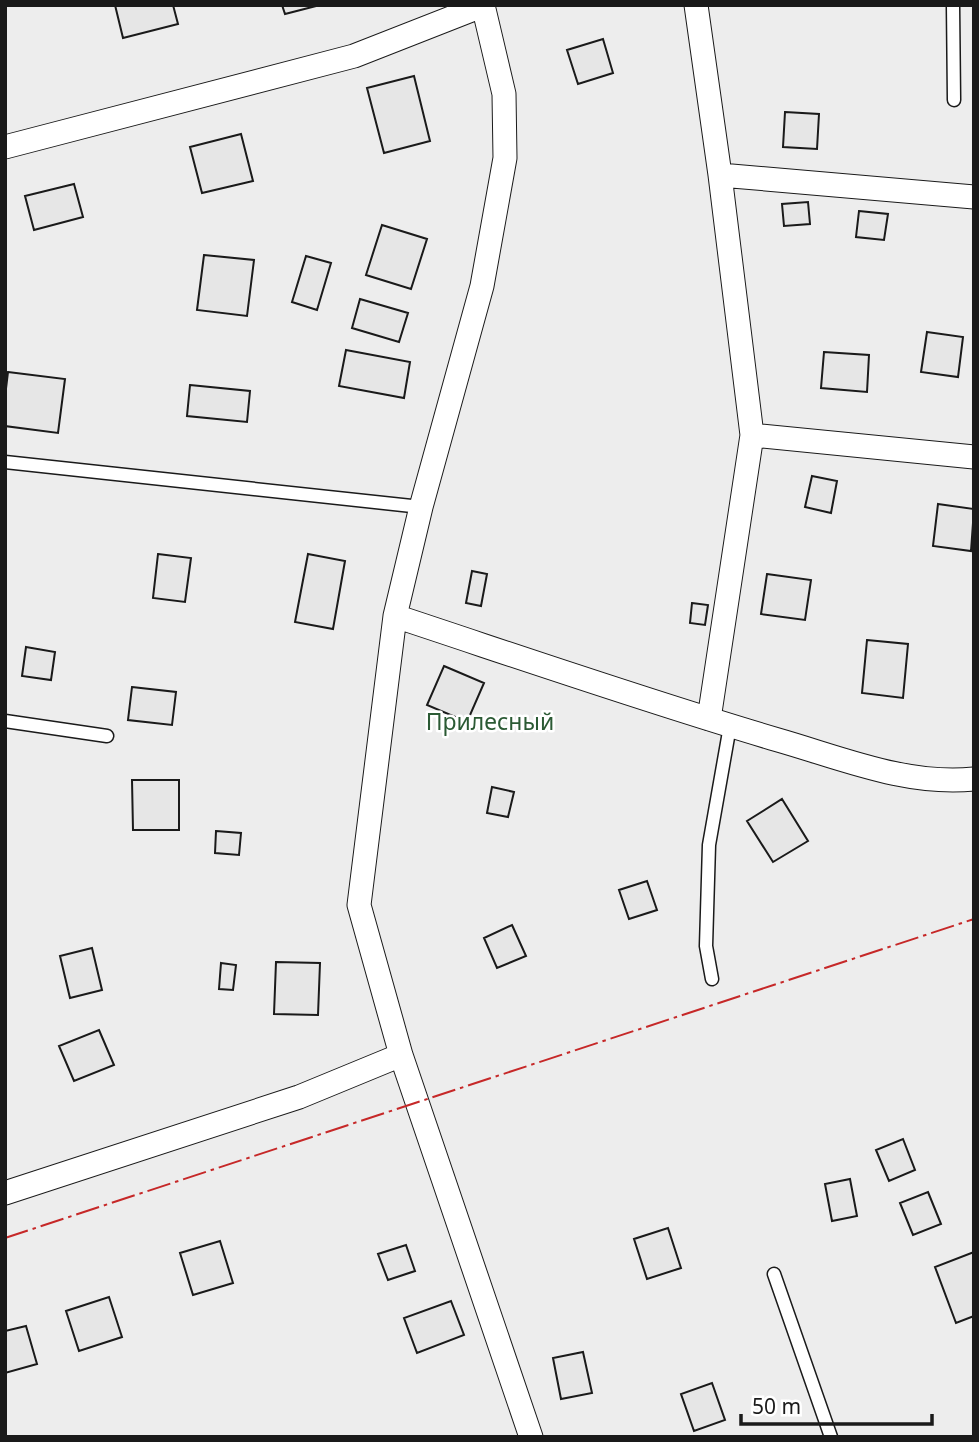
<svg xmlns="http://www.w3.org/2000/svg" width="979" height="1442" font-family="'Noto Sans',sans-serif">
  <style>
    .green { fill: #ededed; stroke: #6a6a6a; stroke-width: 2 }
    .building { fill: #e6e6e6; stroke: #1a1a1a; stroke-width: 2 }
    .lines { fill: none; stroke-linecap: round; stroke-linejoin: round }
    .service-casing { stroke: #1a1a1a; stroke-width: 15 }
    .minor-casing { stroke: #1a1a1a; stroke-width: 25 }
    .service { stroke: #fff; stroke-width: 12 }
    .minor { stroke: #fff; stroke-width: 23 }
    .power { stroke: #c62828; stroke-width: 2; stroke-dasharray: 24 5 3.5 5; stroke-linecap: butt }
    .labels { text-anchor: middle; dominant-baseline: central; stroke-width: 5; stroke-linejoin: round; paint-order: stroke }
    .park-label { font-size: 23px; fill: #2b5a34; stroke: #fff }
  </style>
  <rect width="100%" height="100%" fill="#fff"/>
  <path class="green" d="M 5,5 L 974,5 L 974,1437 L 5,1437 Z"/>
  <path class="building" d="M 115,5 L 173,5 L 178,24 L 123,38 Z
    M 282,5 L 320,5 L 285,14 Z
    M 603,39 L 613,73 L 578,84 L 567,50 Z
    M 414,76 L 430,141 L 384,153 L 367,88 Z
    M 785,112 L 819,114 L 817,149 L 783,147 Z
    M 241,134 L 253,181 L 202,193 L 190,147 Z
    M 74,184 L 83,217 L 34,230 L 25,196 Z
    M 808,202 L 810,224 L 784,226 L 782,204 Z
    M 859,211 L 888,214 L 884,240 L 856,237 Z
    M 382,225 L 427,239 L 411,289 L 366,275 Z
    M 204,255 L 254,260 L 247,316 L 197,310 Z
    M 306,256 L 331,263 L 317,310 L 292,302 Z
    M 360,299 L 408,313 L 399,342 L 352,328 Z
    M 927,332 L 963,337 L 958,377 L 921,372 Z
    M 346,350 L 410,362 L 404,398 L 339,386 Z
    M 824,352 L 869,355 L 867,392 L 821,388 Z
    M 8,372 L 65,379 L 58,433 L 5,426 L 5,397 Z
    M 190,385 L 250,391 L 247,422 L 187,416 Z
    M 812,476 L 837,481 L 831,513 L 805,507 Z
    M 938,504 L 974,509 L 971,551 L 933,546 Z
    M 158,554 L 191,558 L 185,602 L 153,598 Z
    M 308,554 L 345,561 L 333,629 L 295,622 Z
    M 472,571 L 487,574 L 481,606 L 466,603 Z
    M 767,574 L 811,580 L 805,620 L 761,614 Z
    M 692,603 L 708,605 L 705,625 L 690,623 Z
    M 867,640 L 908,644 L 903,698 L 862,693 Z
    M 26,647 L 55,652 L 51,680 L 22,676 Z
    M 444,666 L 484,683 L 467,722 L 427,705 Z
    M 132,687 L 176,692 L 172,725 L 128,720 Z
    M 132,780 L 179,780 L 179,830 L 133,830 Z
    M 492,787 L 514,792 L 508,817 L 487,813 Z
    M 782,799 L 808,841 L 773,862 L 747,821 Z
    M 216,831 L 241,833 L 239,855 L 215,853 Z
    M 647,881 L 657,910 L 629,919 L 619,890 Z
    M 512,925 L 526,956 L 497,968 L 484,938 Z
    M 92,948 L 102,990 L 70,998 L 60,956 Z
    M 276,962 L 320,963 L 318,1015 L 274,1014 Z
    M 221,963 L 236,965 L 233,990 L 219,989 Z
    M 99,1030 L 114,1065 L 74,1081 L 59,1046 Z
    M 903,1139 L 915,1170 L 889,1181 L 876,1150 Z
    M 850,1179 L 857,1216 L 832,1221 L 825,1184 Z
    M 928,1192 L 941,1224 L 913,1235 L 900,1203 Z
    M 668,1228 L 681,1268 L 647,1279 L 634,1239 Z
    M 220,1241 L 233,1283 L 193,1295 L 180,1253 Z
    M 406,1245 L 415,1271 L 388,1280 L 378,1254 Z
    M 974,1252 L 974,1316 L 956,1323 L 935,1267 Z
    M 109,1297 L 122,1337 L 79,1351 L 66,1311 Z
    M 451,1301 L 464,1335 L 417,1353 L 404,1318 Z
    M 26,1326 L 37,1364 L 5,1373 L 5,1331 Z
    M 583,1352 L 592,1393 L 561,1399 L 553,1358 Z
    M 712,1383 L 725,1420 L 694,1431 L 681,1394 Z"/>
  <g class="lines">
    <defs>
      <path id="service" d="M 953,5 L 954,100
        M 5,462 L 421,507
        M 5,721 L 107,736
        M 712,979 L 706,946 L 709,845 L 730,726
        M 774,1274 L 831,1437"/>
      <path id="minor" d="M 483,5 L 504,94 L 505,158 L 482,286 L 421,507 L 395,616 L 359,905 L 401,1055 L 531,1437
        M 696,5 L 720,175 L 752,435 L 709,719
        M 5,147 L 354,56 L 484,5
        M 720,175 L 974,197
        M 752,435 L 974,457
        M 395,616 C 522,658 649,702 778,740 C 841,758 907,786 974,779
        M 5,1193 L 299,1097 L 401,1055"/>
    </defs>
    <use href="#service" class="service-casing"/>
    <use href="#minor" class="minor-casing"/>
    <use href="#service" class="service"/>
    <use href="#minor" class="minor"/>
    <path class="power" d="M 5,1238 L 974,919"/>
  </g>
  <g class="labels">
    <g class="park-label">
      <text x="490" y="721">Прилесный</text>
    </g>
  </g>
  <rect width="979" height="1442" fill="none" stroke="#1a1a1a" stroke-width="14"/>
  <path d="M741 1414v10h191v-10" fill="none" stroke="#1a1a1a" stroke-width="3.5"/>
  <text x="752" y="1414" font-size="21" fill="#1a1a1a" stroke="#ffffff" stroke-width="5" paint-order="stroke">50 m</text>
</svg>
